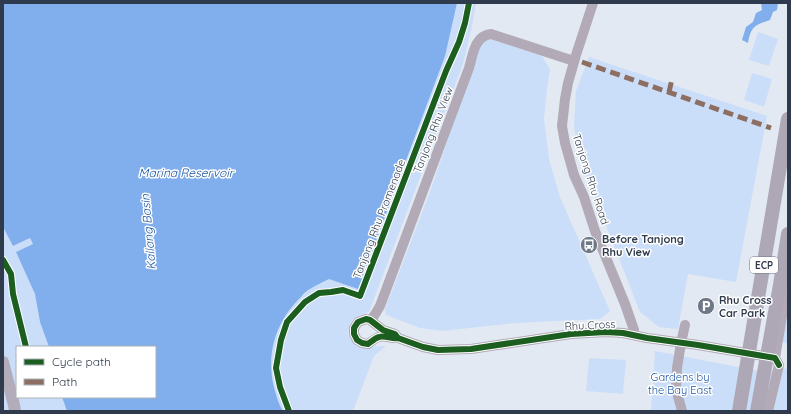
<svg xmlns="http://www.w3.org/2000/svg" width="791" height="414" font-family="Quicksand,sans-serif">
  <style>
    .green { fill: #cbdef9 }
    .water { fill: #81aeec }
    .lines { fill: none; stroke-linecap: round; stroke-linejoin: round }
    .minor { stroke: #b2abb7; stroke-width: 10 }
    .major { stroke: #b3adbb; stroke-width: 12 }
    .highway { stroke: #aea8b6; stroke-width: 14 }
    .quiet { stroke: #8d6e63; stroke-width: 5; stroke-dasharray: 10 5; stroke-linecap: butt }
    .cycleway-casing { stroke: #fff; stroke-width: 8 }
    .cycleway { stroke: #1b5e20; stroke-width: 6 }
    .labels { text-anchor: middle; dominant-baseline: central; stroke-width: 3; stroke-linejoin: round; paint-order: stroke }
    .shield { fill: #fff; stroke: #6d7682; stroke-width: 1 }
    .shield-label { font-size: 10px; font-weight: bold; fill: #2f3b4c }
    .street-label { font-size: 11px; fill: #2f3b4c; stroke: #fff }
    .poi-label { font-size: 11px; font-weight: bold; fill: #2f3b4c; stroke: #fff; text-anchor: start }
    .park-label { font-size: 11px; fill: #1a54a2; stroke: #fff }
    .water-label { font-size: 12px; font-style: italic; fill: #1853a0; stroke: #fff }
  </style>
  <rect width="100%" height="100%" fill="#e2e9f2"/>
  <path class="green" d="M 457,3 L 476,3 L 472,26 L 463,64 L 369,312 C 354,317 351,317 348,334 L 355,343 L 365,347 L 386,346 L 374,356 L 353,411 L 283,411 C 279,405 277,398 275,391 C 265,356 275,322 301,297 C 304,294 306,291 310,289 C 316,285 323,282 329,278 L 358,289 L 452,23 Z
    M 758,32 L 778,39 L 769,66 L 749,60 Z
    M 487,38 L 542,56 L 550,70 L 547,88 L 544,119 L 549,159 L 560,197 L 610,311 L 600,319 L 515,323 L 443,331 L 420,328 L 386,315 L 385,309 L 430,192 L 480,45 Z
    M 589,57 L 767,116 L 736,282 L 688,274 L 678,329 L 659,327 L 640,312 L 580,159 L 574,127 L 576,91 Z
    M 752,73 L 772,79 L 764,107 L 744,100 Z
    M 3,227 L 13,246 L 30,238 L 33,244 L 16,252 L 35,294 L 40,322 L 49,347 L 17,347 L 17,397 L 62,397 L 67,411 L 3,411 Z
    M 788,295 L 788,344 L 779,341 Z
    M 655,351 L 769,373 L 776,367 L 788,369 L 788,411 L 651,411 Z
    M 589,358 L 626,360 L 623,394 L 586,391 Z"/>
  <path class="water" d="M 3,3 L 457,3 L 445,56 L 358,289 L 329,279 C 323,282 316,285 310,289 C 306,291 303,294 301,297 C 275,322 265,356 275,391 C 277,398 279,405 283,411 L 67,411 L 62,397 L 155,397 L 155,347 L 49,347 L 40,322 L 35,294 L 16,252 L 33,244 L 30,238 L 13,246 L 3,227 Z
    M 761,3 L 778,3 L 777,10 L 773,12 L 770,20 C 754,25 751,27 748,43 L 742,40 L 746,27 L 753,22 L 756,13 L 762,10 Z"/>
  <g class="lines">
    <path class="minor" d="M 593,3 L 576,55 L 568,83 L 565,99 L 562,126 L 565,143 L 574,175 L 584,197 L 595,231 L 625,304 L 634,330 L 634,335
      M 370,320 L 374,316 L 380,306 L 469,68 C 473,55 474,36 491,34 L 574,61
      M 398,338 C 391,339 385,335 379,337 C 375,338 371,342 368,344 L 362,343 L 357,340 L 354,334 L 354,328 L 358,322 L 366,319 L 370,320 L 383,330 L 395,334 L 398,338 L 423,347 L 438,350 L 471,349 L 571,334 L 606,332 L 623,333 L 647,338 L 698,345 L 775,358 L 779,365
      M 775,358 L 788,280
      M 682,411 L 676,389 L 677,368 L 681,343 L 685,325
      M 768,411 L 779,365"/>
    <path class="major" d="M 3,362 L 14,405 L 15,411"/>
    <path class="highway" d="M 739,411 L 788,119
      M 757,411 L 780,285 L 788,234"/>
    <path class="quiet" d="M 582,62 L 771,128
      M 669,92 L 672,79"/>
    <defs>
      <path id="cycleway" d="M 3,260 L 11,274 L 13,294 L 26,347
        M 398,338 C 391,339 385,335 379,337 C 375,338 371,342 368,344 L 362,343 L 357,340 L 354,334 L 354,328 L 358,322 L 366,319 L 370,320 L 383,330 L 395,334 L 398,338 L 423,347 L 438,350 L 471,349 L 571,334 L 606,332 L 623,333 L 647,338 L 698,345 L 775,358 L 779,365
        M 289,411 L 280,387 L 276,368 L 281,340 L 287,322 L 305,302 L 319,293 L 331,292 L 343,290 L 360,296 L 446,71 L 459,42 L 465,23 L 469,3"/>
    </defs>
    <use href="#cycleway" class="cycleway-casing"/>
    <use href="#cycleway" class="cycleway"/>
  </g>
  <defs>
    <symbol id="bus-disc" viewBox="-11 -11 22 22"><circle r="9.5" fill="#6e7886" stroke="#fff"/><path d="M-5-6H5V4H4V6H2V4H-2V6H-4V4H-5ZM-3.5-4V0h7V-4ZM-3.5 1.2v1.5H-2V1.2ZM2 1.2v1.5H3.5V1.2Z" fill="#fff"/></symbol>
    <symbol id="parking-disc" viewBox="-11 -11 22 22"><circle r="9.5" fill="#6e7886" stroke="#fff"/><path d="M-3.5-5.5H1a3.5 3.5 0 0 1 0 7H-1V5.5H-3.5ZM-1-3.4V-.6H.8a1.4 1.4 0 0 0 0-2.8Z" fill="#fff"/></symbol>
  </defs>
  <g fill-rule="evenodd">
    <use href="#bus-disc" x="579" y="235" width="20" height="20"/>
    <use href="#parking-disc" x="696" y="296" width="20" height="20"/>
  </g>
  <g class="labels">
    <rect class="shield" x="750" y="257" width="28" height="16" rx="3"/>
    <g class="shield-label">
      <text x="764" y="265">ECP</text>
    </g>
    <g class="street-label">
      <text transform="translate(433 130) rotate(-69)">Tanjong Rhu View</text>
      <text transform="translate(591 179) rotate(72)">Tanjong Rhu Road</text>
      <text transform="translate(379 219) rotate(-69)">Tanjong Rhu Promenade</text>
      <text transform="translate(590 325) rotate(-3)">Rhu Cross</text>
    </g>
    <g class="poi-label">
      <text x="602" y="239">Before Tanjong<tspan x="602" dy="13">Rhu View</tspan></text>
      <text x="719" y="300">Rhu Cross<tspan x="719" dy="13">Car Park</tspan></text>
    </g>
    <g class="park-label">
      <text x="680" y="377">Gardens by<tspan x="680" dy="13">the Bay East</tspan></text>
    </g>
    <g class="water-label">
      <text x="186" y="172">Marina Reservoir</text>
      <text transform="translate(148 232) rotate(-95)">Kallang Basin</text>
    </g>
  </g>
  <rect width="791" height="414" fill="none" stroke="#2f3b4c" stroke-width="8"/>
  <rect x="16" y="346" width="140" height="52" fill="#ffffff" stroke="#acb1b7"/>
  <rect x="24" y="359" width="20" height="6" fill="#1b5e20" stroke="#acb1b7"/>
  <text x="52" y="366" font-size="12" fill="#2f3b4c">Cycle path</text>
  <rect x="24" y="379" width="20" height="6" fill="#8d6e63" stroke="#acb1b7"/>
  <text x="52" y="386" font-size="12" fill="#2f3b4c">Path</text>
</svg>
